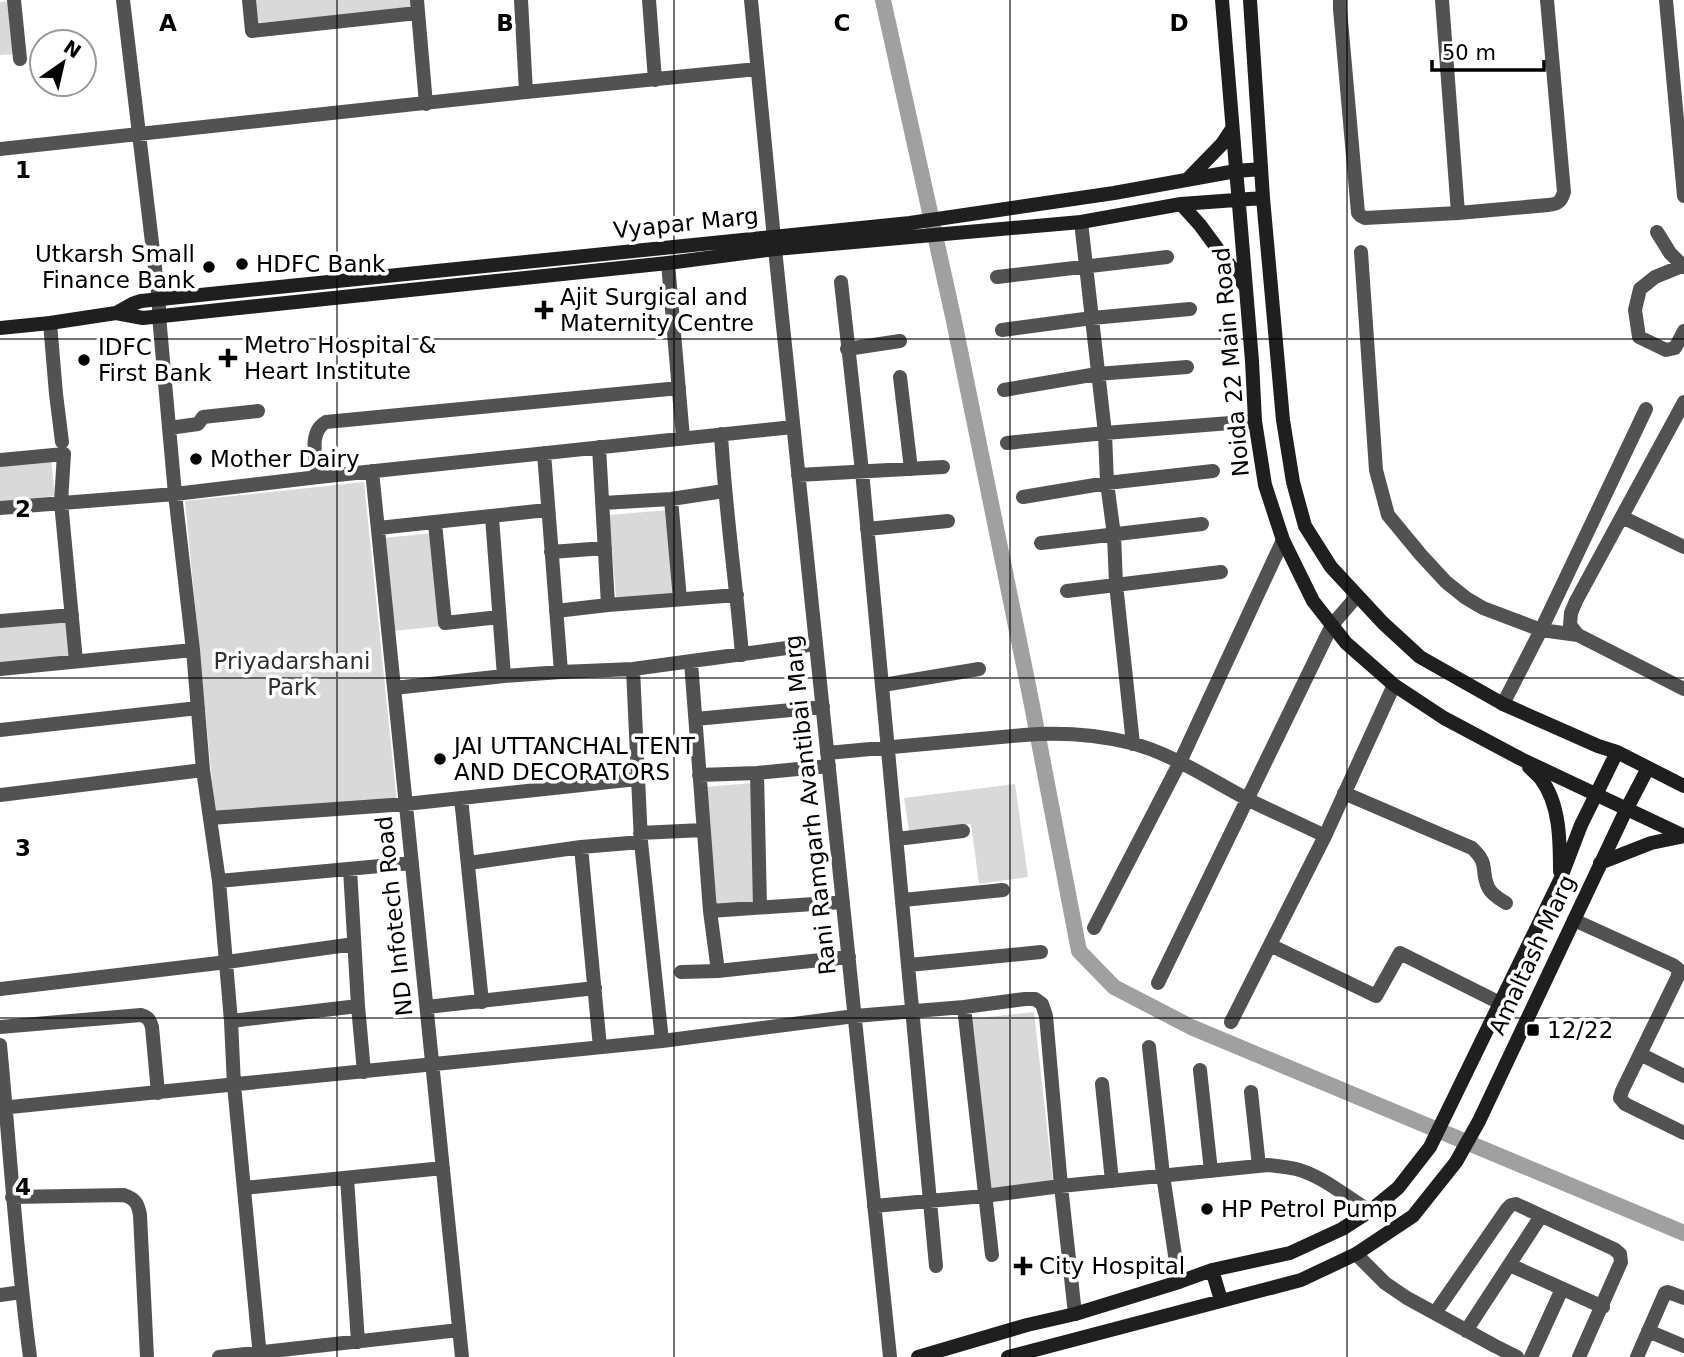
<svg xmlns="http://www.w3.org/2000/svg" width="1684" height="1357" font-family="'DejaVu Sans',sans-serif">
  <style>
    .green { fill: #d9d9d9 }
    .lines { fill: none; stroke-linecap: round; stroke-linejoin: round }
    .canal { stroke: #a0a0a0; stroke-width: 16 }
    .street { stroke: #525252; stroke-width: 14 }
    .secondary { stroke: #1f1f1f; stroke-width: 14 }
    .grid { fill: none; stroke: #000; stroke-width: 2; stroke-opacity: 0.55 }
    .poi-dot { fill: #000; stroke: #fff; stroke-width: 2.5 }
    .labels { text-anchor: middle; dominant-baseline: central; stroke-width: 7; stroke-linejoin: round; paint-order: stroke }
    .street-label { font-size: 23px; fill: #000; stroke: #fff }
    .poi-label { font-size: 23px; fill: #000; stroke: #fff; text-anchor: start }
    .park-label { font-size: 23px; fill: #303030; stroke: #fff }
    .grid-label { font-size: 23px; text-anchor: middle; font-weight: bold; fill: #000; stroke: #fff; stroke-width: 7; stroke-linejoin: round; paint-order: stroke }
  </style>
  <rect width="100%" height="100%" fill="#fff"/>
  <path class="green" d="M 254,0 L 411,0 L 412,9 L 256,23 Z
    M 12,1 L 17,54 L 0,55 L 0,2 Z
    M 51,460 L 55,496 L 0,502 L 0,465 Z
    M 364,482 L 397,803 L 215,812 L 185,501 Z
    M 668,510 L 676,603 L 617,608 L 609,515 Z
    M 434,533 L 443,626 L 392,631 L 383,538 Z
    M 67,620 L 71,656 L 0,663 L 0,627 Z
    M 754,783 L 765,913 L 714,917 L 703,787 Z
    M 1015,784 L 1028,877 L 979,884 L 971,824 L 909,831 L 904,798 Z
    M 1034,1012 L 1053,1181 L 990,1188 L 970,1019 Z"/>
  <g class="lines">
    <path class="canal" d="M 883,0 L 954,321 L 1030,695 L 1079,951 L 1114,987 L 1191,1027 L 1684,1233"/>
    <path class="street" d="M 14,0 L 20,59
      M 123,0 L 159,301 L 159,316 L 175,494 L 193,650 L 203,770 L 219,881 L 231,1021 L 234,1085 L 260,1357
      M 249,0 L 252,31 L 417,13
      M 417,0 L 426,104
      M 521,0 L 526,92
      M 649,0 L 655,80
      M 751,0 L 775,249 L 890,1357
      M 1340,0 L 1340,9 L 1358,213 L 1361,216 L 1365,218 L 1458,213 L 1548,205 C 1558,204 1561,202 1564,192 L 1547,0
      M 1442,0 L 1458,213
      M 1666,0 L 1684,196
      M 0,149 L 526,92 L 757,69
      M 1081,222 L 1105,433 L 1107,483 L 1114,535 L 1116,584 L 1133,744
      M 1657,232 L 1670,253 L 1684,267
      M 1361,252 L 1376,470 L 1388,515 L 1421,555 L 1446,582 L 1466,598 L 1483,608 L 1541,630 L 1646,409
      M 668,263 L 683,438
      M 1682,266 L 1655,277 L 1640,289 L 1635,310 L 1639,337 L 1666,350 L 1675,348 L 1684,331
      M 997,277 L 1167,257
      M 841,282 L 862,471 L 936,1266
      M 50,323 L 56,394 L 62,442
      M 1002,330 L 1092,318 L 1190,309
      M 847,349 L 900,341
      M 900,377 L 911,469
      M 1004,390 L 1097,374 L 1187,367
      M 1684,402 L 1576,601 L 1571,613 L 1570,625 L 1578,635 L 1684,689
      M 169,428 L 198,424 L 203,417 L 258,411
      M 721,434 C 725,508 736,581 742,655
      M 1007,443 L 1105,433 L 1255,421
      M 599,447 L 608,605
      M 544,453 L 561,672
      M 0,460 L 64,454 L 61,502 L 76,661
      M 372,471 L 462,1357
      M 798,475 L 943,467
      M 318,477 C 316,458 308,432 326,422 L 679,388
      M 1023,497 L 1107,483 L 1213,471
      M 671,499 L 680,599
      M 603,503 L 671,499 L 724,491
      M 0,508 L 175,494 L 318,477 L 793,427
      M 492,517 L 504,676
      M 1622,517 L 1684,547
      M 435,523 L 445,623 L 499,617
      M 378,528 L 547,510
      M 867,529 L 948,521
      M 1041,543 L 1202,524
      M 551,552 L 605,548
      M 1067,591 L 1221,572
      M 556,611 L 608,605 L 737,595
      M 0,621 L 72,615
      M 691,662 L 710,911 L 718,971
      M 0,669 L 193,650
      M 633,669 L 641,842 L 662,1041
      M 883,685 L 979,669
      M 394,688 L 504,676 L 561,672 L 633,669 L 816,644
      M 1503,704 L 1541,630 L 1578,635
      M 696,719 L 823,707
      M 0,730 L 198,708
      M 827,753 L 1024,735 C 1061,732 1094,734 1131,743 C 1173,754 1209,779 1247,799 C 1273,812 1299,823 1325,836
      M 757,773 L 760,907
      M 699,775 L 757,773 L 829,766
      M 1344,793 L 1472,848 C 1490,865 1480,869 1488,887 C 1491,894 1499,899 1506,903
      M 0,795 L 203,770
      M 461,798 L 482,1002
      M 210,818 L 406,804 L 637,779
      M 640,833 L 703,830
      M 897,839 L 963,831
      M 581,847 L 600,1047
      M 469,863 L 581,847 L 641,842
      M 350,869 L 358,1006 L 364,1072
      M 219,881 L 412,863
      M 903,900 L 1003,890
      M 710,911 L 843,902
      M 1574,920 L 1673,965 L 1678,969 L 1678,976 L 1622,1091 L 1620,1098 L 1625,1104 L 1684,1133
      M 1094,928 L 1180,762 L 1283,540
      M 1270,945 L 1376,996 L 1400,953 L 1500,1003
      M 909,965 L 1041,952
      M 681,972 L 718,971 L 849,957
      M 1158,983 L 1332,625 L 1357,596
      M 0,989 L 227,962 L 354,944
      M 427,1007 L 595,988
      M 964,1007 L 992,1255
      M 231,1021 L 358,1006
      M 1231,1022 L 1325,836 L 1394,685
      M 0,1027 L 141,1015 C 148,1017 150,1020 152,1027 L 158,1093
      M 0,1045 C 10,1149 16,1253 30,1357
      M 1149,1047 L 1163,1175 L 1179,1282
      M 1640,1054 L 1684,1076
      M 1200,1070 L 1211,1171
      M 1102,1084 L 1112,1181
      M 1251,1092 L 1259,1166
      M 0,1108 L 662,1041 L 855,1016 L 964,1007 L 1025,999 L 1035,999 L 1042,1004 L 1046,1016 L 1061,1186 L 1075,1314
      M 347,1178 L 358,1342
      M 244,1188 L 443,1168
      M 12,1197 L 124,1195 C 135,1199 138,1203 140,1215 L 147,1357
      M 874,1206 L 984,1196 L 1061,1186 L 1268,1165 C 1277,1166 1287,1167 1296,1169 C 1323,1176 1346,1197 1370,1211
      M 1356,1254 L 1385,1283 L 1407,1298 L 1495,1346 L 1517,1357
      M 1510,1265 L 1603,1307
      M 0,1295 L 22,1292
      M 1435,1313 L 1507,1209 L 1511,1205 L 1516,1204 L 1614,1249 L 1620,1254 L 1621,1262 L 1579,1357
      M 1466,1331 L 1541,1216
      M 1648,1331 L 1684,1346
      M 219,1357 L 459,1330
      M 1531,1357 L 1562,1289
      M 1637,1357 L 1665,1293 L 1668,1292 L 1684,1298"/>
    <path class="secondary" d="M 1222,0 L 1252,361 L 1255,421 L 1265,485 L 1283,540 L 1313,601 L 1346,643 L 1394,685 L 1444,718 L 1521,759 L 1684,836
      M 1250,0 L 1263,198 L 1283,420 L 1293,482 L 1305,526 L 1331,567 L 1383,623 L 1420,657 L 1503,704 L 1598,746 L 1617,752 L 1684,786
      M 1187,180 L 1222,144 L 1232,129
      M 1181,204 L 1200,225 L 1245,286
      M 116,313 L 132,304 L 141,301 L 910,223 L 1114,193 L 1236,171 L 1261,169
      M 0,328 L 50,323 L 116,313 L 143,318 L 668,263 L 775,249 L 1081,222 L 1181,204 L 1263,198
      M 1529,767 C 1533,771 1538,775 1541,779 C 1560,804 1560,841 1560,871
      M 1600,863 L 1651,843 L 1684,836
      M 1212,1270 L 1221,1300
      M 918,1357 L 1027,1325 L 1075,1314 L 1179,1282 L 1212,1270 L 1290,1253 L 1342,1229 L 1370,1211 L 1398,1188 L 1430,1147 L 1560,880 L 1581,825 L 1617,752
      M 1008,1357 L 1301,1280 L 1356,1254 L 1413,1216 L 1456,1162 L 1479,1121 L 1626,810 L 1648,768"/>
  </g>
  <path class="grid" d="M 337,0 L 337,1357M 674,0 L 674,1357M 1010,0 L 1010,1357M 1347,0 L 1347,1357M 0,339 L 1684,339M 0,678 L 1684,678M 0,1018 L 1684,1018"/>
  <g class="poi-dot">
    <circle cx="242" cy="264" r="7"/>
    <circle cx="209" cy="267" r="7"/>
    <path d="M540.5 299.5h7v7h7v7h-7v7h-7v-7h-7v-7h7z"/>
    <path d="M224.5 347.5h7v7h7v7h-7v7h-7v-7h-7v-7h7z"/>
    <circle cx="84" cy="360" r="7"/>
    <circle cx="196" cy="459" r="7"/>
    <circle cx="440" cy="759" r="7"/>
    <rect x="1526" y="1023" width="14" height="14" rx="3.5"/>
    <circle cx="1207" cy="1209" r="7"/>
    <path d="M1019.5 1255.5h7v7h7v7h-7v7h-7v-7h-7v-7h7z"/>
  </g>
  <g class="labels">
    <g class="street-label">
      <text transform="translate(686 223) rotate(-6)">Vyapar Marg</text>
      <text transform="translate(1231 362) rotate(-95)">Noida 22 Main Road</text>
      <text transform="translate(810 805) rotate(-96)">Rani Ramgarh Avantibai Marg</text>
      <text transform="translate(394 916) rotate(-96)">ND Infotech Road</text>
      <text transform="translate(1532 955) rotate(-65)">Amaltash Marg</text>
    </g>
    <g class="poi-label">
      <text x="195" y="254" text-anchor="end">Utkarsh Small<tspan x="195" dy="26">Finance Bank</tspan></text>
      <text x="256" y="264">HDFC Bank</text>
      <text x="560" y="297">Ajit Surgical and<tspan x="560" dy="26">Maternity Centre</tspan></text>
      <text x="244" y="345">Metro Hospital &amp;<tspan x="244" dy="26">Heart Institute</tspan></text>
      <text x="98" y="347">IDFC<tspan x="98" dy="26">First Bank</tspan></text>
      <text x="210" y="459">Mother Dairy</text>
      <text x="454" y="746">JAI UTTANCHAL TENT<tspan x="454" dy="26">AND DECORATORS</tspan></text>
      <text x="1547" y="1030">12/22</text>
      <text x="1221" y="1209">HP Petrol Pump</text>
      <text x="1039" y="1266">City Hospital</text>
    </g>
    <g class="park-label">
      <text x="292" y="661">Priyadarshani<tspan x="292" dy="26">Park</tspan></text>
    </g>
  </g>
  <g class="grid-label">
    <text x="168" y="31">A</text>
    <text x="505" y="31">B</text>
    <text x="842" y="31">C</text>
    <text x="1179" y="31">D</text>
    <text x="23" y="178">1</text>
    <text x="23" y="517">2</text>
    <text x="23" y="856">3</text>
    <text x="23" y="1195">4</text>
  </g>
  <g transform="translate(63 63) rotate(34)"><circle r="33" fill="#ffffff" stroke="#999999" stroke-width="2"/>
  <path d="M0-5L12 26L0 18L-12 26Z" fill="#000000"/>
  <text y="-10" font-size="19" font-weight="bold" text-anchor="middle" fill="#000000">N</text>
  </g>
  <path d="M1432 60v10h112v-10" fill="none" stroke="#000000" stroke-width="3.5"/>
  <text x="1442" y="60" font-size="21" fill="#000000" stroke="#ffffff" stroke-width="5" paint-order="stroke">50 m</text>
</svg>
